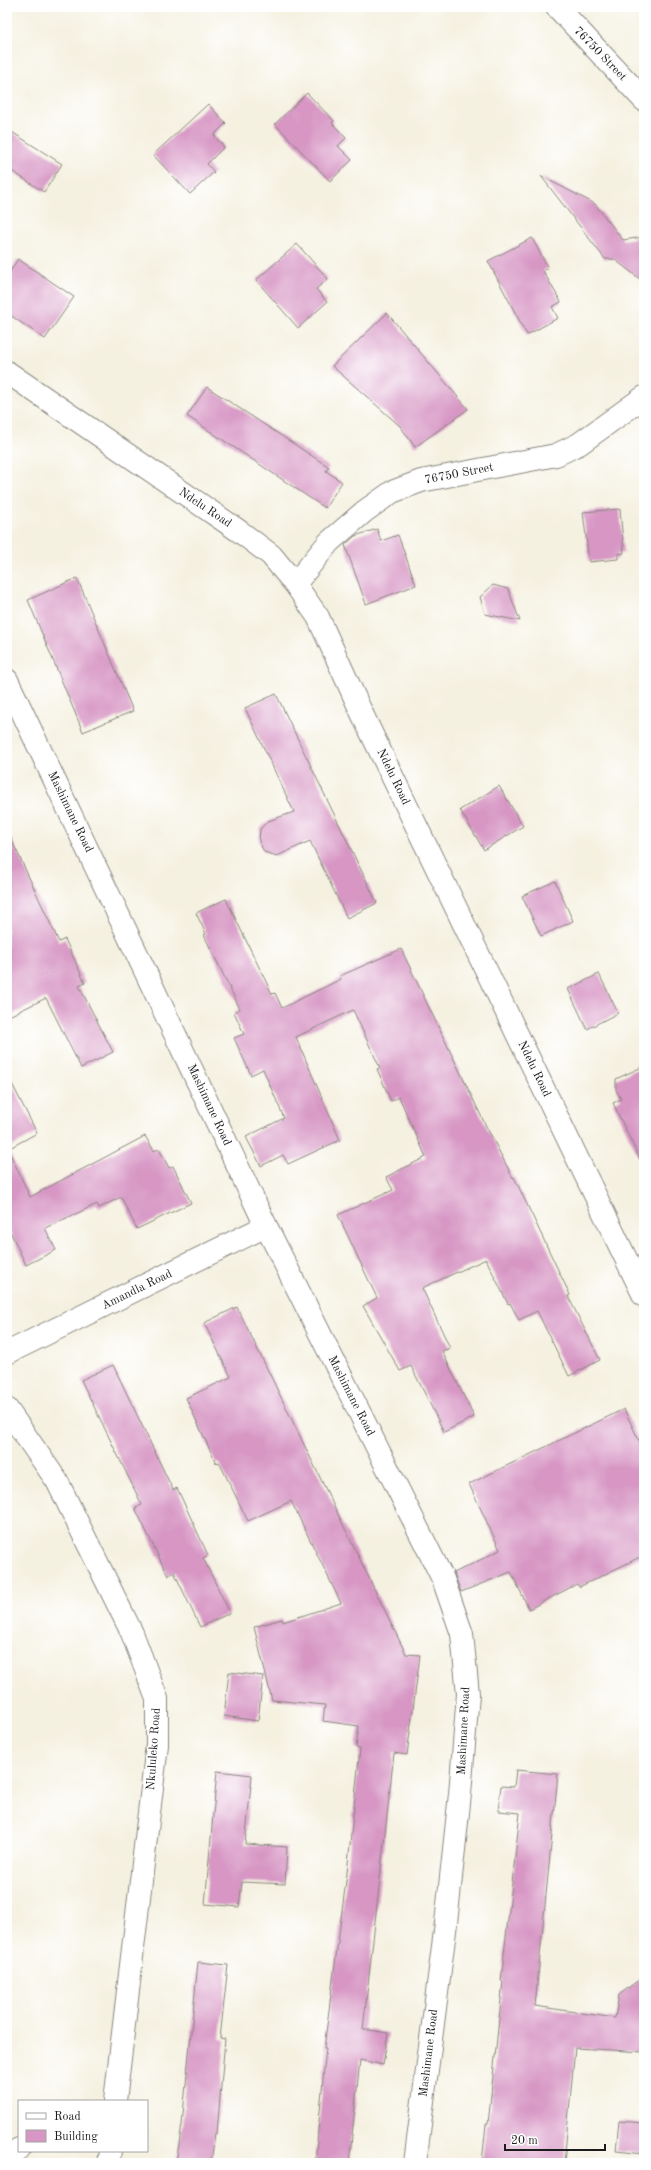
<svg xmlns="http://www.w3.org/2000/svg" width="651" height="2170" font-family="'Old Standard TT',serif">
  <style>
    .building { fill: #d796c4 }
    .lines { fill: none; stroke-linecap: round; stroke-linejoin: round }
    .street-casing { stroke: #88867e; stroke-width: 24 }
    .street { stroke: #fff; stroke-width: 22 }
    .labels { text-anchor: middle; dominant-baseline: central; stroke-width: 3; stroke-linejoin: round; paint-order: stroke }
    .street-label { font-size: 12px; fill: #1c1c1c; stroke: #fff }
  </style>
  <rect width="100%" height="100%" fill="#fff"/>
  <filter id="ink" filterUnits="userSpaceOnUse"><feTurbulence type="fractalNoise" baseFrequency=".025" numOctaves="2"/><feDisplacementMap in="SourceGraphic" scale="8" xChannelSelector="R" yChannelSelector="G"/><feConvolveMatrix kernelMatrix="1 2 1 2 8 2 1 2 1" color-interpolation-filters="sRGB"/></filter>
  <filter id="wash" filterUnits="userSpaceOnUse"><feTurbulence type="fractalNoise" baseFrequency=".012" numOctaves="4" result="noise"/><feDisplacementMap in="SourceGraphic" scale="16" xChannelSelector="R" yChannelSelector="G"/><feGaussianBlur stdDeviation="0.9" result="paint"/><feColorMatrix in="noise" values="0 0 0 0 0 0 0 0 0 0 0 0 0 0 0 0 0 1.4 0 .05"/><feComposite in="paint" operator="in"/></filter>
  <g filter="url(#wash)">
    <rect width="100%" height="100%" fill="#f5f1e1"/>
    <g id="blocks">
      <path class="building" d="M 307,93 L 334,121 L 332,123 L 346,138 L 338,146 L 352,160 L 330,181 L 275,124 Z
        M 208,104 L 226,123 L 214,135 L 224,147 L 207,164 L 214,172 L 190,194 L 153,155 Z
        M 7,129 L 62,164 L 44,192 L 7,168 Z
        M 541,176 L 595,204 L 623,240 L 644,237 L 644,282 L 614,259 L 605,259 Z
        M 532,238 L 548,268 L 543,271 L 561,302 L 552,307 L 558,318 L 527,335 L 488,261 Z
        M 297,244 L 328,279 L 316,289 L 327,302 L 298,328 L 256,280 Z
        M 18,259 L 74,297 L 45,339 L 7,313 L 7,276 Z
        M 387,313 L 468,409 L 415,447 L 400,426 L 332,366 Z
        M 207,387 L 329,467 L 326,471 L 342,482 L 325,508 L 187,416 Z
        M 620,509 L 624,553 L 618,554 L 618,559 L 589,562 L 583,512 Z
        M 377,529 L 381,541 L 398,535 L 416,585 L 366,604 L 345,545 L 355,536 Z
        M 77,578 L 133,711 L 83,732 L 28,600 Z
        M 493,585 L 508,589 L 520,621 L 485,614 L 480,597 Z
        M 276,694 L 377,903 L 347,918 L 310,841 L 277,856 L 264,852 L 259,841 L 260,829 L 268,821 L 294,812 L 245,708 Z
        M 499,786 L 523,826 L 484,850 L 460,810 Z
        M 7,830 L 59,942 L 65,939 L 85,983 L 79,986 L 113,1052 L 81,1068 L 46,998 L 7,1017 Z
        M 555,881 L 573,921 L 541,936 L 522,896 Z
        M 226,899 L 272,994 L 275,993 L 282,1008 L 341,979 L 340,976 L 401,949 L 485,1124 L 513,1178 L 514,1177 L 570,1295 L 568,1296 L 600,1360 L 569,1376 L 537,1311 L 519,1320 L 510,1303 L 508,1304 L 486,1259 L 422,1288 L 450,1348 L 442,1351 L 474,1417 L 444,1432 L 411,1366 L 400,1371 L 363,1306 L 377,1298 L 338,1215 L 393,1190 L 386,1177 L 426,1157 L 399,1097 L 391,1101 L 377,1069 L 380,1068 L 353,1010 L 296,1037 L 340,1140 L 288,1164 L 283,1155 L 261,1166 L 246,1137 L 284,1118 L 263,1069 L 251,1075 L 234,1038 L 244,1034 L 234,1012 L 240,1009 L 204,935 L 206,934 L 196,913 Z
        M 599,974 L 618,1013 L 587,1029 L 568,989 Z
        M 644,1066 L 644,1168 L 613,1103 L 621,1099 L 616,1090 L 616,1079 Z
        M 7,1074 L 37,1133 L 8,1149 L 30,1197 L 145,1136 L 154,1151 L 159,1149 L 169,1168 L 173,1166 L 191,1203 L 137,1229 L 121,1197 L 99,1208 L 97,1204 L 45,1228 L 56,1250 L 26,1265 L 7,1225 Z
        M 237,1307 L 406,1654 L 420,1655 L 407,1755 L 394,1753 L 363,2029 L 388,2033 L 383,2065 L 360,2060 L 349,2163 L 315,2163 L 326,2048 L 324,2048 L 347,1873 L 360,1749 L 356,1748 L 359,1726 L 323,1721 L 325,1705 L 272,1700 L 254,1627 L 282,1619 L 283,1622 L 341,1603 L 291,1501 L 248,1521 L 219,1462 L 216,1463 L 186,1398 L 231,1377 L 204,1323 Z
        M 113,1365 L 173,1490 L 177,1488 L 208,1555 L 203,1558 L 230,1613 L 200,1627 L 174,1572 L 168,1576 L 135,1508 L 142,1505 L 81,1380 Z
        M 624,1409 L 644,1451 L 644,1555 L 579,1587 L 577,1584 L 529,1609 L 511,1572 L 461,1592 L 454,1573 L 500,1550 L 469,1484 Z
        M 229,1672 L 263,1676 L 258,1721 L 224,1716 Z
        M 516,1770 L 558,1774 L 535,2006 L 615,2018 L 619,1995 L 644,1976 L 644,2052 L 575,2048 L 564,2163 L 482,2163 L 486,2124 L 488,2124 L 503,1981 L 501,1981 L 520,1813 L 498,1811 L 501,1786 L 514,1787 Z
        M 217,1771 L 252,1775 L 245,1844 L 287,1847 L 285,1884 L 242,1882 L 239,1907 L 205,1904 Z
        M 198,1962 L 228,1965 L 220,2038 L 225,2039 L 217,2133 L 215,2133 L 211,2163 L 176,2163 L 182,2125 Z
        M 619,2121 L 644,2123 L 644,2153 L 616,2150 Z"/>
    </g>
  </g>
  <g filter="url(#ink)">
    <use href="#blocks" fill-opacity="0" stroke="#88867e" stroke-width="1"/>
    <g class="lines">
      <defs>
        <path id="street" d="M 557,7 L 644,100
          M 7,372 L 239,531 L 271,555 L 295,584 L 318,617 L 365,720 L 644,1296
          M 295,584 L 329,542 L 365,511 L 392,492 L 421,481 L 556,455 L 579,444 L 644,397
          M 7,680 L 266,1226 L 443,1579 L 462,1634 L 468,1694 L 460,1794 L 446,1923 L 415,2163
          M 7,1353 L 266,1226
          M 7,1409 L 57,1481 L 132,1633 L 157,1699 L 157,1745 L 115,2101
          M 7,2157 L 19,2149
          M 108,2163 L 110,2151"/>
      </defs>
      <use href="#street" class="street-casing"/>
      <use href="#street" class="street"/>
    </g>
  </g>
  <g class="labels">
    <g class="street-label">
      <text transform="translate(600 54) rotate(46)">76750 Street</text>
      <text transform="translate(459 474) rotate(-11)">76750 Street</text>
      <text transform="translate(205 508) rotate(34)">Ndelu Road</text>
      <text transform="translate(393 777) rotate(64)">Ndelu Road</text>
      <text transform="translate(70 812) rotate(64)">Mashimane Road</text>
      <text transform="translate(534 1069) rotate(64)">Ndelu Road</text>
      <text transform="translate(209 1105) rotate(65)">Mashimane Road</text>
      <text transform="translate(137 1290) rotate(-26)">Amandla Road</text>
      <text transform="translate(351 1396) rotate(63)">Mashimane Road</text>
      <text transform="translate(464 1731) rotate(-87)">Mashimane Road</text>
      <text transform="translate(154 1749) rotate(-86)">Nkululeko Road</text>
      <text transform="translate(429 2053) rotate(-83)">Mashimane Road</text>
    </g>
  </g>
  <rect width="651" height="2170" fill="none" stroke="#fff" stroke-width="24"/>
  <rect x="18" y="2100" width="130" height="52" fill="#ffffff" stroke="#a4a4a4"/>
  <rect x="26" y="2113" width="20" height="6" fill="#ffffff" stroke="#a4a4a4"/>
  <text x="54" y="2120" font-size="12" fill="#1c1c1c">Road</text>
  <rect x="26" y="2130" width="20" height="12" fill="#d796c4" stroke="#a4a4a4"/>
  <text x="54" y="2140" font-size="12" fill="#1c1c1c">Building</text>
  <path d="M505 2144v6h100v-6" fill="none" stroke="#1c1c1c" stroke-width="2"/>
  <text x="511" y="2144" font-size="12" fill="#1c1c1c" stroke="#ffffff" stroke-width="3" paint-order="stroke">20 m</text>
</svg>
